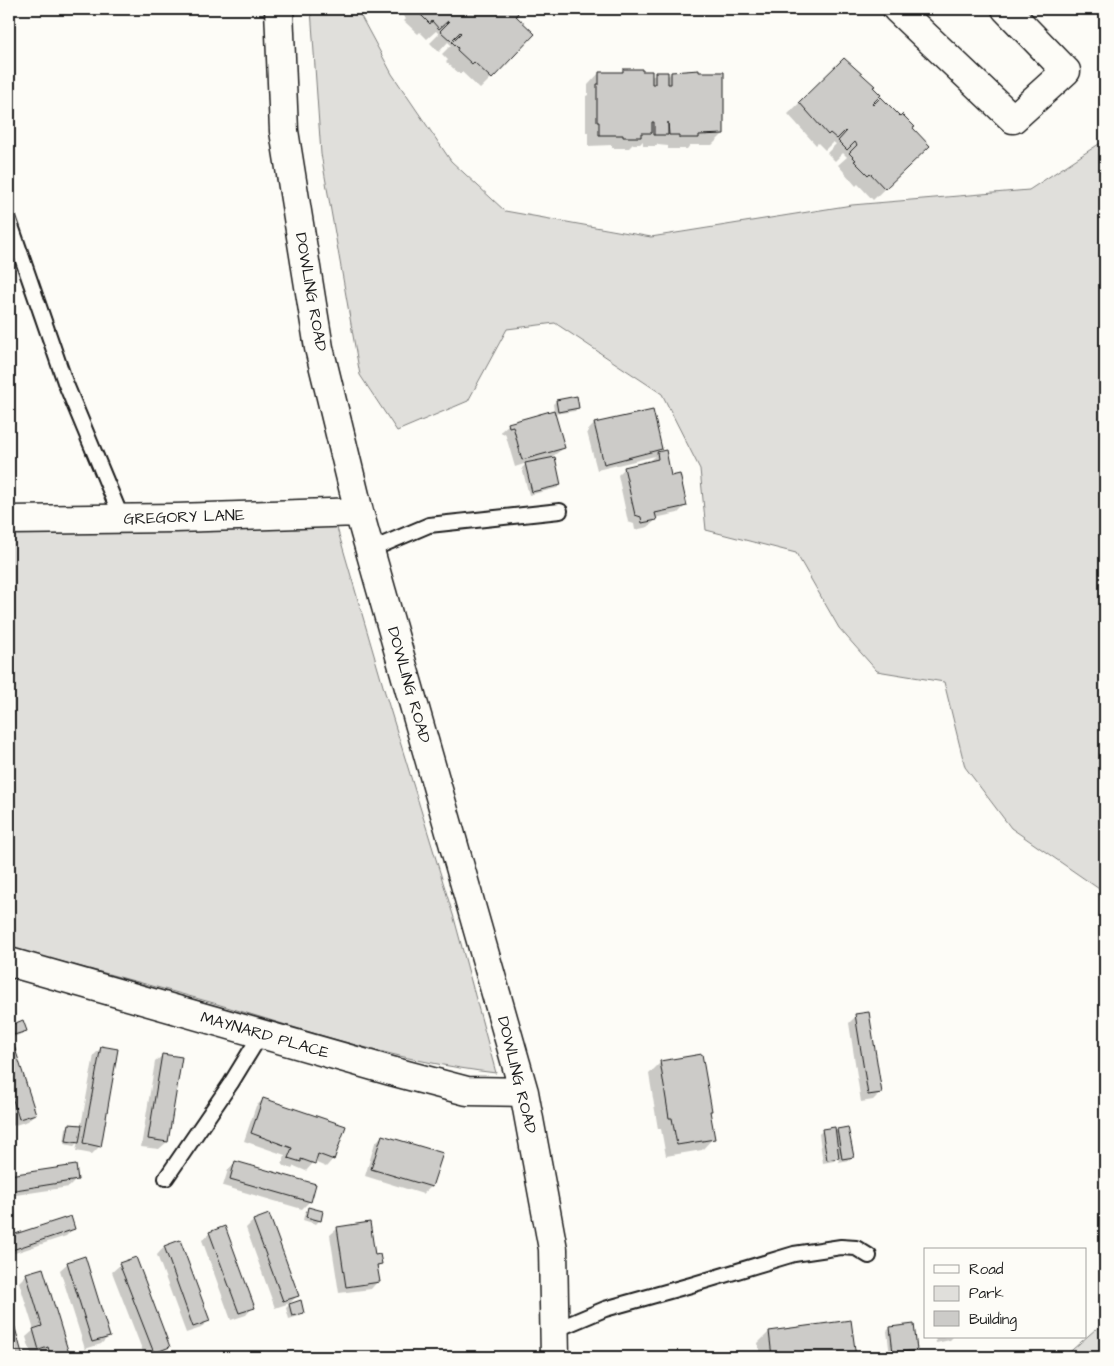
<svg xmlns="http://www.w3.org/2000/svg" width="1114" height="1366" font-family="'Architects Daughter',sans-serif">
  <style>
    .green { fill: #e0dfdb; stroke: #7e7e7c }
    .shadow { fill: #0003 }
    .building { fill: #cccbc8; stroke: #1c1c1c }
    .lines { fill: none; stroke-linecap: round; stroke-linejoin: round }
    .lane-casing { stroke: #1c1c1c; stroke-width: 18 }
    .street-casing { stroke: #1c1c1c; stroke-width: 31 }
    .lane { stroke: #fdfcf7; stroke-width: 14 }
    .street { stroke: #fdfcf7; stroke-width: 28 }
    .labels { text-anchor: middle; dominant-baseline: central; stroke-width: 4; stroke-linejoin: round; paint-order: stroke }
    .street-label { font-size: 16px; fill: #1c1c1c; stroke: #fdfcf7 }
  </style>
  <rect width="100%" height="100%" fill="#fdfcf7"/>
  <filter id="ink" filterUnits="userSpaceOnUse"><feTurbulence type="fractalNoise" baseFrequency=".02" numOctaves="2"/><feDisplacementMap in="SourceGraphic" scale="10" xChannelSelector="R" yChannelSelector="G"/><feConvolveMatrix kernelMatrix="1 2 1 2 8 2 1 2 1" color-interpolation-filters="sRGB"/></filter>
  <g filter="url(#ink)">
    <path class="green" d="M 311,9 L 357,9 L 392,74 L 451,161 L 505,211 L 651,237 L 852,205 L 1029,190 L 1105,140 L 1105,893 L 1011,828 L 965,767 L 944,682 L 877,671 L 839,628 L 796,553 L 706,530 L 700,469 L 662,394 L 555,323 L 507,329 L 468,401 L 397,431 L 360,375 L 321,154 Z
      M 335,521 L 383,686 L 454,918 L 496,1073 C 400,1062 310,1032 217,1004 C 148,984 78,966 9,948 L 9,534 L 56,534 Z
      M 1105,1321 L 1105,1357 L 1064,1357 Z"/>
    <path class="shadow" d="M 396,9 L 512,9 L 517,13 L 491,78 L 480,89 L 462,72 L 460,74 L 446,62 L 448,60 L 442,54 L 451,45 L 448,42 L 439,52 L 430,43 L 439,34 L 436,31 L 427,39 L 420,32 L 418,34 L 404,21 L 406,19 Z
      M 844,60 L 870,104 L 911,129 L 928,146 L 873,200 L 858,184 L 856,186 L 838,165 L 847,157 L 843,153 L 835,161 L 827,153 L 836,144 L 833,142 L 825,150 L 818,143 L 816,145 L 788,114 Z
      M 623,70 L 650,78 L 655,74 L 667,77 L 671,73 L 723,134 L 712,145 L 690,145 L 687,149 L 668,149 L 668,146 L 658,145 L 658,143 L 656,146 L 643,146 L 643,141 L 640,144 L 633,144 L 629,148 L 612,148 L 612,145 L 588,146 L 588,133 L 586,133 L 586,96 L 588,95 L 588,85 L 599,73 L 620,73 Z
      M 556,401 L 578,407 L 575,411 L 554,414 L 564,448 L 553,456 L 560,485 L 557,488 L 529,495 L 522,468 L 527,463 L 515,467 L 505,433 L 502,434 L 501,431 L 509,424 L 554,411 L 553,404 Z
      M 623,417 L 660,449 L 656,453 L 665,451 L 670,478 L 685,506 L 678,513 L 655,518 L 656,520 L 648,527 L 635,530 L 634,524 L 628,522 L 618,475 L 625,468 L 651,462 L 650,460 L 655,456 L 597,470 L 587,432 L 594,424 Z
      M 856,1016 L 880,1093 L 873,1100 L 861,1102 L 849,1023 Z
      M 11,1026 L 25,1031 L 22,1034 L 10,1038 L 35,1113 L 28,1121 L 12,1126 L 9,1117 L 9,1028 Z
      M 101,1048 L 100,1146 L 92,1154 L 76,1151 L 78,1142 L 74,1146 L 64,1144 L 66,1128 L 70,1125 L 81,1126 L 94,1055 Z
      M 163,1055 L 167,1142 L 159,1149 L 141,1147 L 155,1062 Z
      M 660,1063 L 711,1110 L 709,1112 L 713,1138 L 702,1150 L 666,1156 L 661,1129 L 658,1129 L 649,1074 Z
      M 264,1099 L 333,1159 L 326,1167 L 314,1162 L 306,1171 L 294,1166 L 292,1169 L 282,1165 L 285,1155 L 244,1141 L 256,1106 Z
      M 823,1130 L 834,1133 L 838,1130 L 852,1157 L 849,1160 L 839,1162 L 838,1157 L 834,1161 L 823,1163 L 819,1134 Z
      M 382,1136 L 441,1154 L 431,1187 L 423,1194 L 365,1176 L 375,1143 Z
      M 235,1163 L 310,1201 L 302,1209 L 223,1186 L 228,1170 Z
      M 75,1166 L 77,1179 L 69,1187 L 9,1196 L 9,1176 Z
      M 309,1209 L 320,1220 L 316,1224 L 303,1220 L 305,1212 Z
      M 70,1218 L 73,1229 L 66,1236 L 9,1255 L 9,1237 Z
      M 253,1221 L 298,1295 L 290,1303 L 275,1308 L 246,1228 Z
      M 338,1228 L 374,1256 L 380,1264 L 376,1268 L 378,1281 L 371,1289 L 339,1293 L 330,1235 Z
      M 210,1233 L 253,1307 L 246,1315 L 231,1320 L 202,1240 Z
      M 179,1241 L 208,1320 L 201,1328 L 186,1333 L 157,1255 L 164,1247 Z
      M 68,1263 L 108,1337 L 101,1344 L 85,1349 L 60,1270 Z
      M 120,1265 L 169,1346 L 161,1354 L 152,1357 L 145,1357 L 112,1272 Z
      M 42,1269 L 69,1357 L 42,1357 L 41,1353 L 32,1356 L 26,1337 L 34,1330 L 19,1282 L 27,1274 Z
      M 300,1302 L 302,1313 L 299,1316 L 289,1319 L 286,1308 L 289,1305 Z
      M 9,1311 L 22,1357 L 9,1357 Z
      M 850,1321 L 855,1357 L 760,1357 L 758,1343 L 769,1332 Z
      M 890,1328 L 915,1350 L 912,1353 L 890,1356 L 887,1331 Z
      M 935,1337 L 953,1337 L 950,1340 L 936,1343 Z"/>
    <path class="building" d="M 415,9 L 514,9 L 518,13 L 516,16 L 535,34 L 492,79 L 474,62 L 472,64 L 457,50 L 458,48 L 452,42 L 461,33 L 460,32 L 451,41 L 440,31 L 449,22 L 448,21 L 439,29 L 432,21 L 430,24 Z
      M 844,58 L 875,86 L 873,87 L 881,95 L 872,104 L 873,105 L 881,97 L 900,116 L 902,114 L 915,127 L 913,128 L 930,146 L 885,189 L 870,173 L 868,175 L 854,161 L 856,160 L 849,153 L 857,145 L 855,142 L 847,150 L 838,141 L 846,132 L 845,131 L 837,139 L 830,133 L 828,135 L 799,102 Z
      M 623,69 L 642,69 L 642,71 L 652,71 L 652,84 L 655,84 L 655,72 L 668,72 L 668,84 L 671,84 L 671,72 L 699,70 L 699,72 L 724,72 L 724,134 L 699,135 L 699,138 L 679,138 L 679,135 L 669,135 L 668,122 L 668,135 L 654,135 L 654,122 L 652,122 L 652,133 L 641,133 L 641,137 L 623,137 L 623,135 L 599,135 L 599,122 L 597,122 L 597,84 L 599,84 L 599,72 L 623,72 Z
      M 577,396 L 579,408 L 558,412 L 556,400 Z
      M 554,410 L 565,448 L 522,460 L 513,426 L 509,427 L 508,423 Z
      M 653,410 L 662,449 L 604,464 L 594,423 Z
      M 666,450 L 671,476 L 680,474 L 687,506 L 655,513 L 657,520 L 642,523 L 641,517 L 635,515 L 624,467 L 658,459 L 657,452 Z
      M 555,457 L 561,485 L 532,492 L 525,463 Z
      M 869,1012 L 882,1093 L 868,1095 L 855,1014 Z
      M 23,1020 L 27,1031 L 14,1035 L 11,1025 Z
      M 9,1030 L 36,1114 L 19,1119 L 9,1087 Z
      M 101,1046 L 118,1049 L 101,1147 L 83,1143 Z
      M 162,1054 L 182,1057 L 168,1142 L 148,1139 Z
      M 702,1054 L 712,1111 L 710,1111 L 715,1139 L 677,1145 L 672,1118 L 669,1118 L 660,1061 Z
      M 263,1098 L 346,1126 L 334,1160 L 318,1154 L 315,1164 L 301,1159 L 301,1162 L 288,1158 L 292,1148 L 251,1133 Z
      M 69,1124 L 82,1125 L 79,1143 L 66,1141 Z
      M 835,1127 L 839,1158 L 827,1160 L 822,1129 Z
      M 848,1127 L 854,1157 L 842,1159 L 837,1129 Z
      M 382,1135 L 443,1153 L 432,1187 L 371,1169 Z
      M 235,1161 L 316,1184 L 311,1202 L 230,1179 Z
      M 76,1165 L 78,1180 L 9,1191 L 9,1175 Z
      M 308,1207 L 323,1211 L 321,1221 L 306,1217 Z
      M 269,1214 L 299,1296 L 283,1301 L 253,1220 Z
      M 71,1216 L 75,1229 L 9,1251 L 9,1236 Z
      M 370,1222 L 375,1255 L 380,1254 L 382,1264 L 377,1265 L 380,1282 L 346,1287 L 337,1227 Z
      M 225,1226 L 255,1308 L 239,1313 L 209,1232 Z
      M 180,1240 L 210,1321 L 193,1327 L 164,1246 Z
      M 85,1256 L 110,1337 L 92,1342 L 67,1262 Z
      M 136,1257 L 170,1347 L 154,1353 L 119,1263 Z
      M 43,1268 L 70,1357 L 51,1357 L 48,1347 L 39,1350 L 33,1329 L 42,1326 L 26,1273 Z
      M 301,1300 L 304,1313 L 292,1316 L 289,1304 Z
      M 9,1306 L 23,1357 L 9,1357 Z
      M 851,1320 L 856,1357 L 772,1357 L 769,1331 Z
      M 914,1324 L 917,1350 L 893,1353 L 890,1327 Z"/>
    <g class="lines">
      <defs>
        <path id="lane" d="M 9,220 L 65,382 L 122,519
          M 370,550 L 429,525 L 560,511
          M 166,1178 L 231,1083 L 261,1034
          M 555,1330 L 605,1309 L 691,1285 L 794,1254 L 841,1247 L 856,1248 L 869,1256"/>
        <path id="street" d="M 279,9 L 284,131 L 319,348 L 359,512 L 524,1092 L 553,1249 L 555,1357
          M 897,9 L 1013,119 L 1066,71 L 1006,9
          M 9,520 L 176,518 L 359,512
          M 9,962 L 391,1071 L 467,1091 L 524,1092"/>
      </defs>
      <use href="#lane" class="lane-casing"/>
      <use href="#street" class="street-casing"/>
      <use href="#lane" class="lane"/>
      <use href="#street" class="street"/>
    </g>
  </g>
  <g class="labels">
    <g class="street-label">
      <text transform="translate(311 292) rotate(80)">DOWLING ROAD</text>
      <text transform="translate(184 517) rotate(-2)">GREGORY LANE</text>
      <text transform="translate(409 685) rotate(74)">DOWLING ROAD</text>
      <text transform="translate(265 1035) rotate(16)">MAYNARD PLACE</text>
      <text transform="translate(517 1075) rotate(76)">DOWLING ROAD</text>
    </g>
  </g>
  <rect width="1114" height="1366" fill="none" stroke="#fdfcf7" stroke-width="30"/>
  <rect x="15" y="15" width="1084" height="1336" fill="none" stroke="#1c1c1c" stroke-width="2" filter="url(#ink)"/>
  <rect x="924" y="1248" width="162" height="90" fill="#fdfcf7" stroke="#a3a29f"/>
  <rect x="934" y="1265" width="25" height="8" fill="#fdfcf7" stroke="#a3a29f"/>
  <text x="969" y="1274" font-size="15" fill="#1c1c1c">Road</text>
  <rect x="934" y="1286" width="25" height="15" fill="#e0dfdb" stroke="#a3a29f"/>
  <text x="969" y="1298" font-size="15" fill="#1c1c1c">Park</text>
  <rect x="934" y="1311" width="25" height="15" fill="#cccbc8" stroke="#a3a29f"/>
  <text x="969" y="1324" font-size="15" fill="#1c1c1c">Building</text>
</svg>
